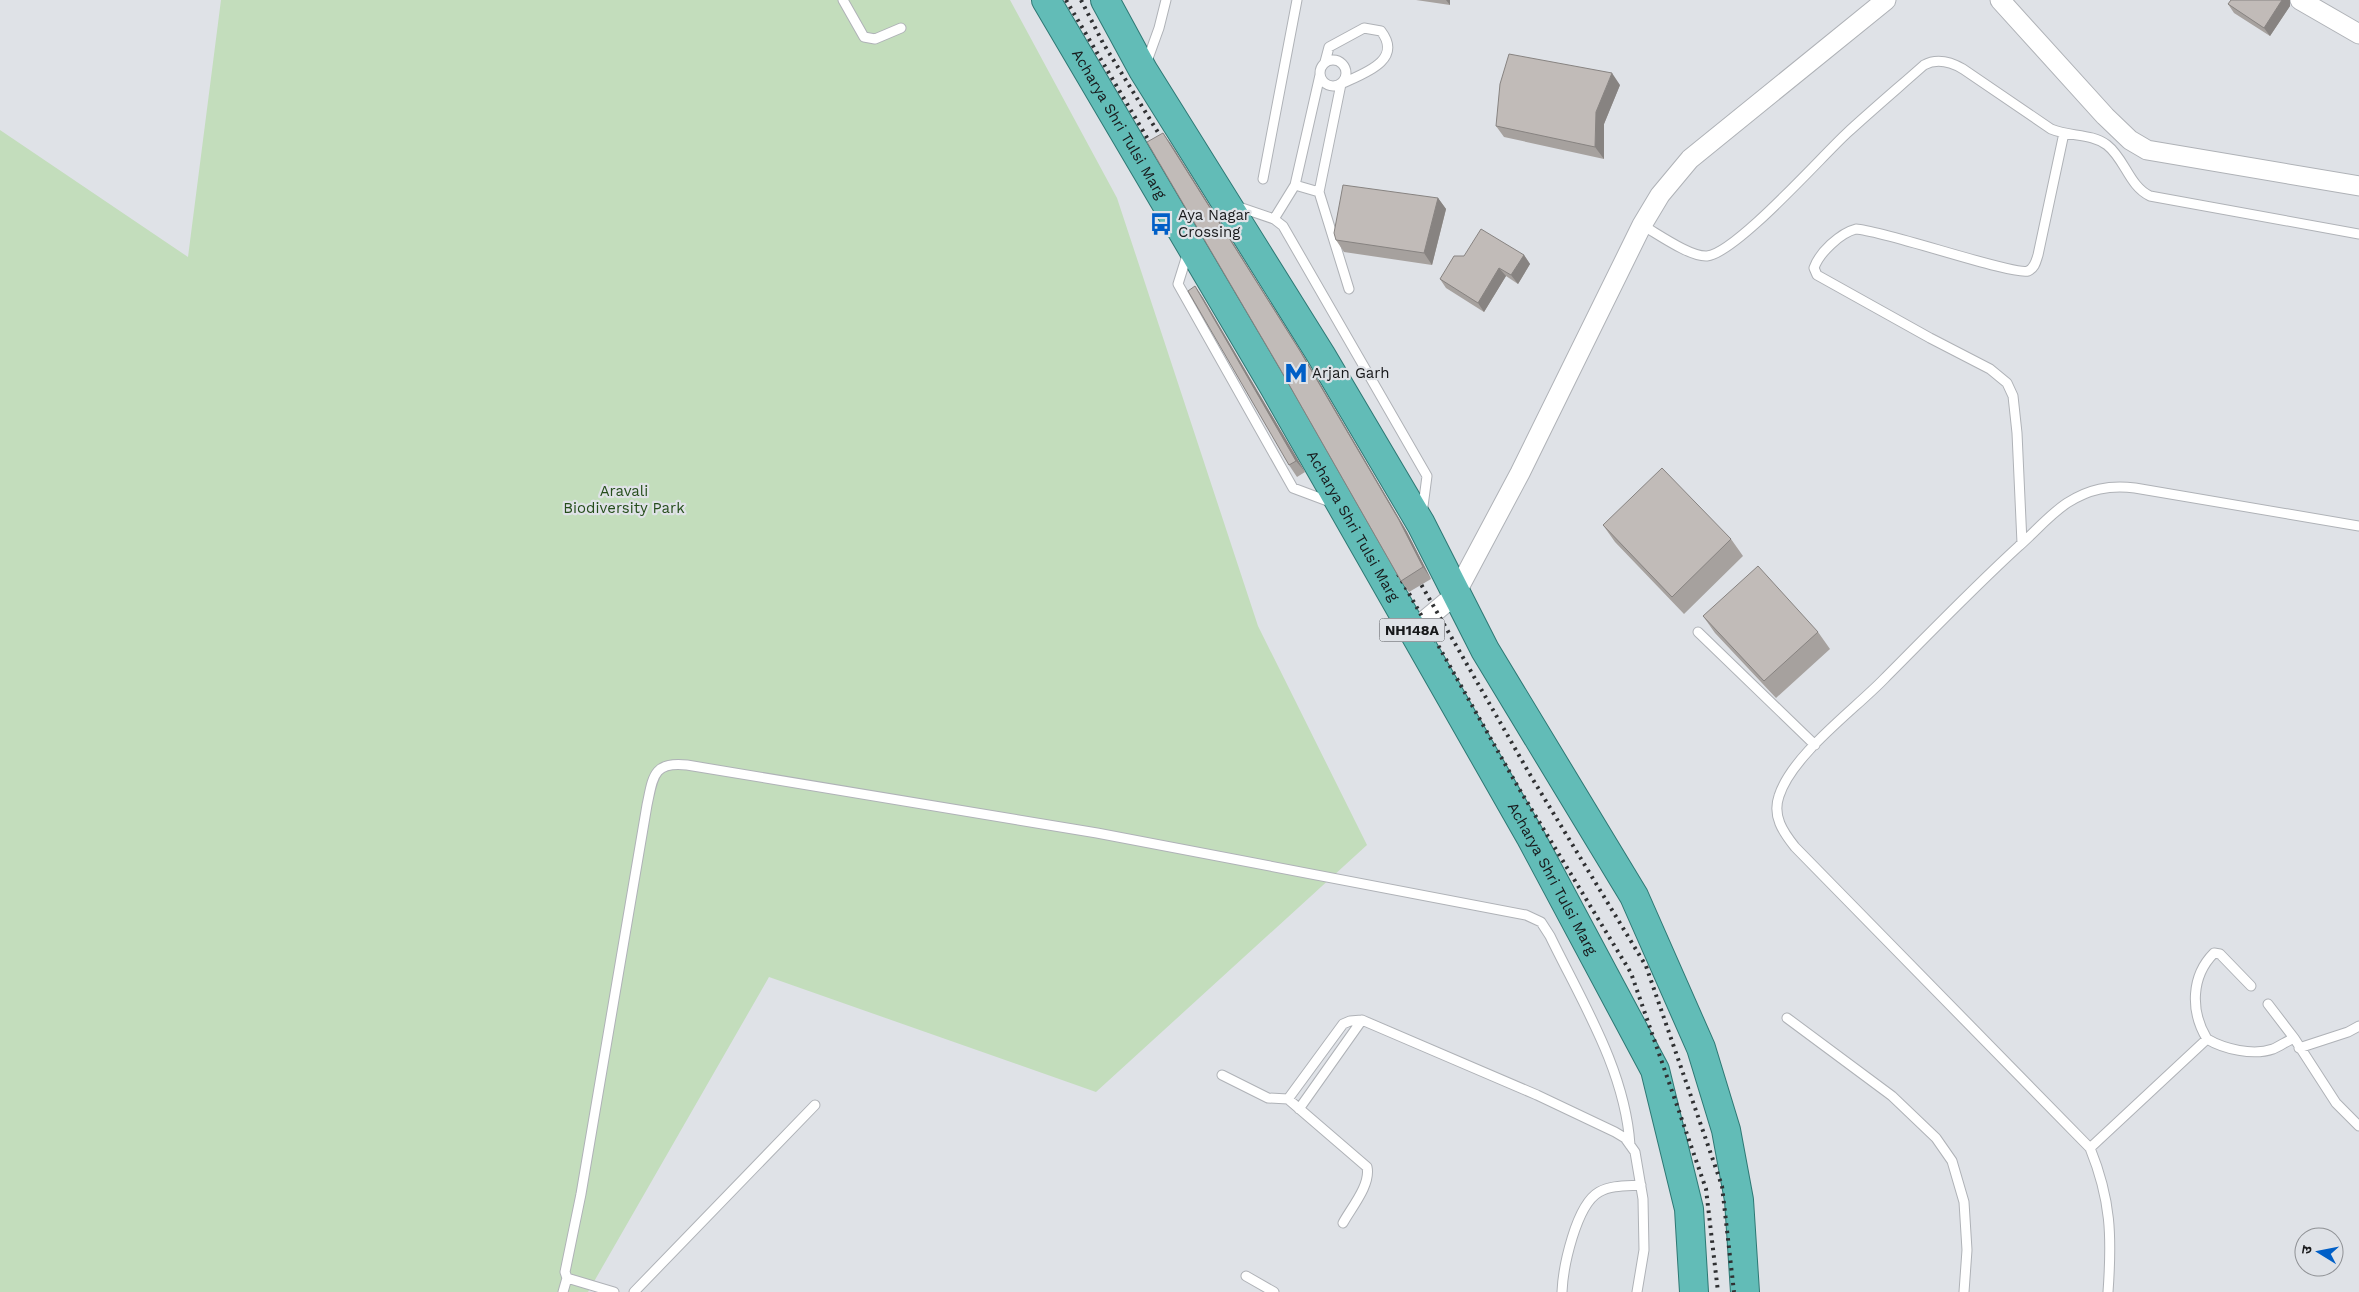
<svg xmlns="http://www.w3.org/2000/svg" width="2359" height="1292" font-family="'Work Sans','Noto Sans Devanagari',sans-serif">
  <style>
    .grass { fill: #c3ddbc }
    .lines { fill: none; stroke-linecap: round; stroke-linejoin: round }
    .service-casing { stroke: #afb2b7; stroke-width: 11 }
    .minor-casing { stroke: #afb2b7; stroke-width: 21 }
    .trunk-casing { stroke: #2e7874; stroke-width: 30 }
    .service { stroke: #fff; stroke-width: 9 }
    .minor { stroke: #fff; stroke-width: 19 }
    .trunk { stroke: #62bcb7; stroke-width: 28 }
    .rail { stroke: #2f3032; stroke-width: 4; stroke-dasharray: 2.5 5; stroke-linecap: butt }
    .wall { fill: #a6a19e }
    .shaded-wall { fill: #878381 }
    .building { fill: #c1bbb8; stroke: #878381 }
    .labels { text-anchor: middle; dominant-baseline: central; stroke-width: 4.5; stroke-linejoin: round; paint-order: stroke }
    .shield { fill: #dfe2e7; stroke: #535558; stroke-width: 1 }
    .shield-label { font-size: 14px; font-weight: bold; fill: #17181a }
    .street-label { font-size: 15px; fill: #17181a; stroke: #dfe2e7 }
    .poi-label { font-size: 15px; fill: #17181a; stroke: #dfe2e7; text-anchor: start }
    .park-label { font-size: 15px; fill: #254d1b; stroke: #dfe2e7 }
  </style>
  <rect width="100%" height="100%" fill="#dfe2e7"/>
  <path class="grass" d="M 221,0 L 1010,0 L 1117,198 L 1258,626 L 1367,845 L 1096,1092 L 769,977 L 588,1292 L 0,1292 L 0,130 L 188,257 Z"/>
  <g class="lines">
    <defs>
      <path id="service" d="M 843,0 L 864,37 L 875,39 L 901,28
        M1320 73a13 13 0 1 1 26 0a13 13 0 1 1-26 0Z
        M 1146,64 L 1159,28 L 1166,0
        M 1263,179 L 1297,0
        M 1295,185 L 1319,192 L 1349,289
        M 1319,192 L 1341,84 C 1362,74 1404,61 1381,31 L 1364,28 L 1329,47 L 1325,62
        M 1236,206 L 1274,219 L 1283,226 L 1427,476 L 1422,514
        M 1274,219 L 1295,185 L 1320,75
        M 1642,225 C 1658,234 1690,257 1707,256 C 1736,253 1821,157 1847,133 C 1872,110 1898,88 1924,65 C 1937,58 1951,62 1963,69 L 2051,129 C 2070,137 2091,133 2107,145 C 2125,159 2129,186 2150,196 L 2359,234
        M 1188,252 L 1178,284 L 1293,488 L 1333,503
        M 2022,543 L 2017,433 L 2013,396 L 2007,383 L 1990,369 L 1930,338 L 1817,275 L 1814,268 C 1819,253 1840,233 1856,229 C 1886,231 2014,276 2028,271 C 2035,268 2036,261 2038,255 L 2064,133
        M 1698,632 L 1815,745
        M 2251,986 L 2220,954 L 2214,953 C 2191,976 2190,1011 2207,1039 C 2224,1049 2253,1056 2273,1049 C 2280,1046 2287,1041 2294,1038
        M 2268,1004 L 2294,1038 L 2336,1103 L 2359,1126
        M 1787,1018 L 1892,1096 L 1936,1138 L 1952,1161 L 1964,1202 L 1967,1250 L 1964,1292
        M 2299,1048 L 2348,1032 L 2359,1026
        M 1222,1075 L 1268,1098 L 1288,1099 L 1343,1024 L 1350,1021 L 1362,1020 L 1537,1095 L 1615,1132 L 1625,1138 L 1635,1152 L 1643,1199 L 1644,1250 L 1637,1292
        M 1288,1099 L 1367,1167 C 1371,1185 1351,1208 1343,1223
        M 1299,1109 L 1362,1020
        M 2090,1148 L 2207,1039
        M 1246,1276 L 1274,1292
        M 563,1292 L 567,1278
        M 614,1292 L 567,1278 L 565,1272 L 581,1194 L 647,805 C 653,777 653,761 687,765 L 1097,833 L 1526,915 L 1541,922 L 1550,936 C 1582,1002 1625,1070 1630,1145
        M 634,1292 L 815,1105
        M 1562,1292 C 1563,1267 1576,1205 1599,1192 C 1611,1185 1627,1186 1641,1185
        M 2108,1292 C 2112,1236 2111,1200 2090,1148 L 1795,847 C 1783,832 1772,816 1779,796 C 1792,755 1854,710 1884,679 C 1929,634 1972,589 2019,546 C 2035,532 2049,515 2067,503 C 2089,489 2109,485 2135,488 L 2359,526"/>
      <path id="minor" d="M 2000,0 L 2105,116 L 2130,140 L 2147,150 L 2359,186
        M 2300,0 L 2359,34
        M 1412,631 L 1455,595 L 1520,473 L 1642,225 L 1660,195 L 1690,159 L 1886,0"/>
      <g id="trunk">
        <path id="s1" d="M 1046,0 L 1274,387 L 1530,836 L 1655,1070 L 1689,1209 L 1694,1292"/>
        <path d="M 1105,0 L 1143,70 L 1321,355 L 1421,524 L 1485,650 L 1634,896 L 1701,1048 L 1726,1130 L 1739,1200 L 1745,1292"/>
      </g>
    </defs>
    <use href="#service" class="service-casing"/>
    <use href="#minor" class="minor-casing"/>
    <use href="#trunk" class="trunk-casing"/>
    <use href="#service" class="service"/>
    <use href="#minor" class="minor"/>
    <use href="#trunk" class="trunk"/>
    <path class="rail" d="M 1066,0 L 1156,153
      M 1081,0 L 1103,43 L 1167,147
      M 1414,572 L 1532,778 L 1646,966 L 1722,1186 L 1734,1292
      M 1398,574 L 1518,787 L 1631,973 L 1706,1189 L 1718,1292"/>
  </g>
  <path class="wall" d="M 1416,0 L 1450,0 L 1450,5 Z
    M 2231,0 L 2290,0 L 2290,6 L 2270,36 L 2234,13 L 2228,4 Z
    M 1620,85 L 1604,124 L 1604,159 L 1504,137 L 1496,126 Z
    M 1171,144 L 1308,363 L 1407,532 L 1431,579 L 1409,592 L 1401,581 Z
    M 1438,198 L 1446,209 L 1432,265 L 1344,252 L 1336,240 Z
    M 1524,255 L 1530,264 L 1518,284 L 1506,276 L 1484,312 L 1446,288 L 1440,279 L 1464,256 Z
    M 1195,286 L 1203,298 L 1305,472 L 1297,477 L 1289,465 Z
    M 1603,525 L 1731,539 L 1743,556 L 1684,614 L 1615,542 Z
    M 1703,616 L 1818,632 L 1830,649 L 1776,698 L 1715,633 Z"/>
  <path class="shaded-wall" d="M 1446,0 L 1450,0 L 1450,5 Z
    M 2282,0 L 2290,0 L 2290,6 L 2270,36 L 2264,28 Z
    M 1612,73 L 1620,85 L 1604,124 L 1604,159 L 1595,147 L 1596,112 Z
    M 1163,133 L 1171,144 L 1308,363 L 1407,532 L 1431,579 L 1423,567 Z
    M 1438,198 L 1446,209 L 1432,265 L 1424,253 Z
    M 1524,255 L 1530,264 L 1518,284 L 1511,275 Z
    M 1499,268 L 1506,276 L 1484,312 L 1478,303 Z
    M 1195,286 L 1203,298 L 1305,472 L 1296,461 Z"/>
  <path class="building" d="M 2231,0 L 2282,0 L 2264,28 L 2228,4 Z
    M 1509,54 L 1612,73 L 1596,112 L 1595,147 L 1496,126 L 1500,84 Z
    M 1163,133 L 1300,351 L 1399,520 L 1423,567 L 1401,581 L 1279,367 L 1147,142 Z
    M 1343,185 L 1438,198 L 1424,253 L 1336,240 L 1334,233 Z
    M 1481,229 L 1524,255 L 1511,275 L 1499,268 L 1478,303 L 1440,279 L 1454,256 L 1464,256 Z
    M 1195,286 L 1296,461 L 1289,465 L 1188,291 Z
    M 1662,468 L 1731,539 L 1672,597 L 1603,525 Z
    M 1758,566 L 1818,632 L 1764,681 L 1703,616 Z"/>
  <defs>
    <symbol id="bus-bare" viewBox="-9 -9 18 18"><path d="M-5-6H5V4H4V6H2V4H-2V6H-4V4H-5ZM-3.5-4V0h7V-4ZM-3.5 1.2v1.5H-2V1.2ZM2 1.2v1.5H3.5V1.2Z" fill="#005fc7" stroke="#dfe2e7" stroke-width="2.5" paint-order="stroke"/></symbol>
    <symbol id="metro-bare" viewBox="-9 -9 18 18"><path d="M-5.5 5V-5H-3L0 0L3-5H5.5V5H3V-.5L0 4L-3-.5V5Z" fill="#005fc7" stroke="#dfe2e7" stroke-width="2.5" paint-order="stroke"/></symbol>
  </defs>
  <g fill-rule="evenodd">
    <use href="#bus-bare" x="1145" y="208" width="32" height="32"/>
    <use href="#metro-bare" x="1280" y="357" width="32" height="32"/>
  </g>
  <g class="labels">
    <rect class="shield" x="1379.5" y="618.5" width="65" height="23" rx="4"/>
    <g class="shield-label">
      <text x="1412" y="630">NH148A</text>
    </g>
    <g class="street-label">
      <text stroke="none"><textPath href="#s1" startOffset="144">Acharya Shri Tulsi Marg</textPath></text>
      <text stroke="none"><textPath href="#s1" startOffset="609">Acharya Shri Tulsi Marg</textPath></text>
      <text stroke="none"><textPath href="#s1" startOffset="1014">Acharya Shri Tulsi Marg</textPath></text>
    </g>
    <g class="poi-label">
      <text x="1178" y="215">Aya Nagar<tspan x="1178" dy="17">Crossing</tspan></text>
      <text x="1312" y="373">Arjan Garh</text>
    </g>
    <g class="park-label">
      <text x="624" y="491">Aravali<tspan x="624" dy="17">Biodiversity Park</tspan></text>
    </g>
  </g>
  <g transform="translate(2319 1252) rotate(280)"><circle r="24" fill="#dfe2e7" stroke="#8f9195"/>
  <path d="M0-4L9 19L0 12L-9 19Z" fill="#005fc7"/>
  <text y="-8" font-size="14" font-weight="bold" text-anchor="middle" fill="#17181a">उ</text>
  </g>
</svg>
